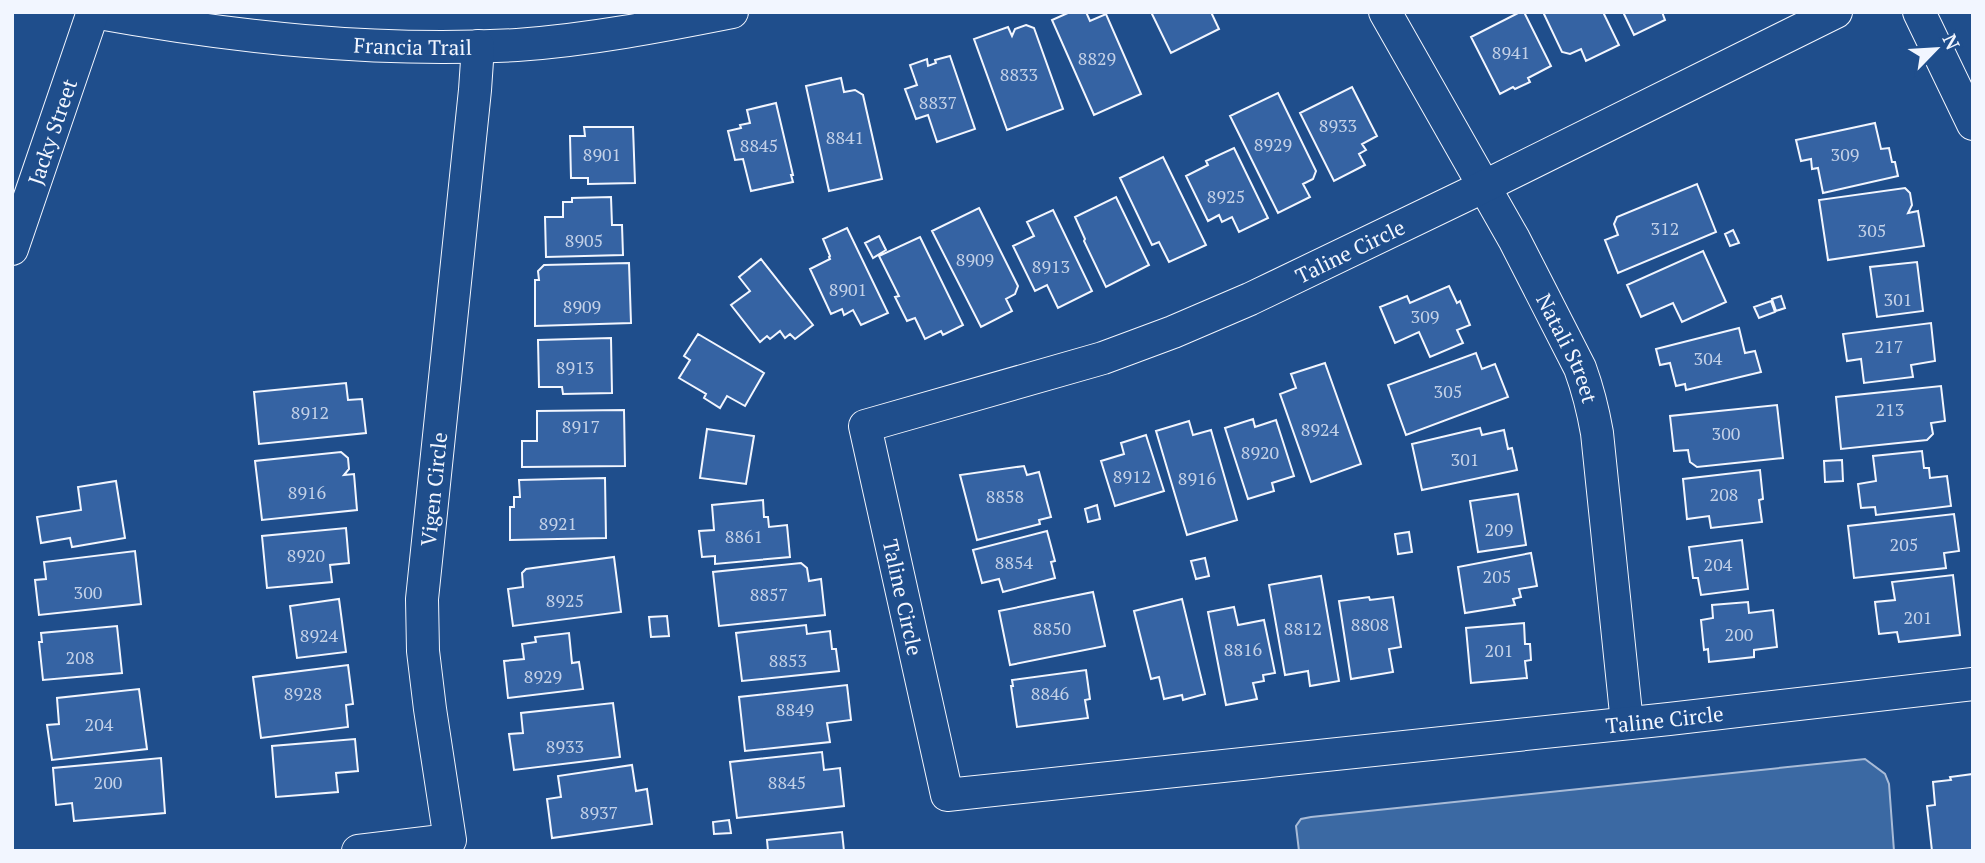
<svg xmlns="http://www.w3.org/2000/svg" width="1985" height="863" font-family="'PT Serif',serif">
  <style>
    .water { fill: #3b69a3; stroke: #a8bbd7; stroke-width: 2 }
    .building { fill: #3563a3; stroke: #f2f6ff; stroke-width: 2 }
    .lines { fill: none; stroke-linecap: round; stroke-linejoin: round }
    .street-casing { stroke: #f2f6ff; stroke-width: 34 }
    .street { stroke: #1f4e8c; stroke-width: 32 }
    .labels { text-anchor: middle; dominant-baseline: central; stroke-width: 5; stroke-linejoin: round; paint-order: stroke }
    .number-label { font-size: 18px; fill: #c3d1e8 }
    .street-label { font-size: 21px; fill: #f2f6ff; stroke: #1f4e8c }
  </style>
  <rect width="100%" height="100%" fill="#1f4e8c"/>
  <path class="water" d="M 1865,759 L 1885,774 L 1889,784 L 1894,851 L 1299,851 L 1296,826 L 1301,819 L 1311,817 Z"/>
  <path class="building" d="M 1070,12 L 1086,12 L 1090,21 L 1106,14 L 1141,94 L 1094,115 L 1052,20 Z
    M 1151,12 L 1211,12 L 1219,29 L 1171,53 Z
    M 1520,12 L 1524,12 L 1551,66 L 1528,78 L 1530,82 L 1515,89 L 1513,87 L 1500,94 L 1471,37 Z
    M 1543,12 L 1603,12 L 1619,45 L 1586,61 L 1581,49 L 1570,54 L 1562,52 Z
    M 1623,12 L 1662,12 L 1665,20 L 1634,35 Z
    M 1026,25 L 1034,28 L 1063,109 L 1007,130 L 974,39 L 1008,27 L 1012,36 L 1015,29 Z
    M 950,56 L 975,129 L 937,142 L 928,115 L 916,119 L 905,89 L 917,85 L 910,65 L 927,59 L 928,66 L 936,63 L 935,60 Z
    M 841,78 L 844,92 L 855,90 L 863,95 L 882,179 L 829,191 L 806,86 Z
    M 1352,87 L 1377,136 L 1362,144 L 1366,150 L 1359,154 L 1365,165 L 1334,181 L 1300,113 Z
    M 1278,93 L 1316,171 L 1313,179 L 1303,184 L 1310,197 L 1278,213 L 1230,116 Z
    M 776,103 L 793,175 L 791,175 L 793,182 L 751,191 L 743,159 L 735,160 L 728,131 L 741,128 L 740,125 L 750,123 L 747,110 Z
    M 1875,123 L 1881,149 L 1889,148 L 1892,162 L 1895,162 L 1898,176 L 1823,193 L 1818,168 L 1812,169 L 1811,159 L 1801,161 L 1796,140 Z
    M 584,127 L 633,127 L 635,183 L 588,184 L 588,178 L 571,178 L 570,136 L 585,136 Z
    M 1234,148 L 1268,218 L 1239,232 L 1232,217 L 1222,222 L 1219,215 L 1208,221 L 1186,176 L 1208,165 L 1206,161 Z
    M 1163,157 L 1206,245 L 1169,262 L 1159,242 L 1152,245 L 1120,178 Z
    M 1697,184 L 1716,232 L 1618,273 L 1605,240 L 1618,235 L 1614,224 L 1617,217 Z
    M 1905,188 L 1910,193 L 1912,205 L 1908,213 L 1918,211 L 1924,246 L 1828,260 L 1819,200 Z
    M 611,197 L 612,225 L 622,225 L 623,255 L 546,257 L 545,217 L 563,217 L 563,202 L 572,202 L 572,198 Z
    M 1116,197 L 1149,265 L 1106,287 L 1084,241 L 1085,239 L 1075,217 Z
    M 979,208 L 1018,286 L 1015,294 L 1006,299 L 1012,311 L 981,327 L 932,231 Z
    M 1053,210 L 1092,291 L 1058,308 L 1047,285 L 1035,291 L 1013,246 L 1034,236 L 1027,222 Z
    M 847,228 L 888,313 L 861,325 L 853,310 L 844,315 L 842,309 L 831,314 L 810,269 L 830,259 L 829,257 L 830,256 L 823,239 Z
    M 1733,230 L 1739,243 L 1730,246 L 1725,234 Z
    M 879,236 L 886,250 L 873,258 L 865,243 Z
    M 920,237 L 963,325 L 943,335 L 941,331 L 925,339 L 915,318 L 907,321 L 895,297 L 899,296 L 879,256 Z
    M 1703,251 L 1726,302 L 1682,322 L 1673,303 L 1641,317 L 1627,285 Z
    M 761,259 L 813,325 L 795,339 L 790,334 L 785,338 L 780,331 L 770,339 L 767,336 L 760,342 L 731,305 L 750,291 L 739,277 Z
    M 1917,262 L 1923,311 L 1877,317 L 1870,267 Z
    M 629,263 L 631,323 L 535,326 L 535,280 L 539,280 L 538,271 L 544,265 Z
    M 1449,286 L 1457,303 L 1460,301 L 1470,325 L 1457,330 L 1463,343 L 1430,357 L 1419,332 L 1395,343 L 1380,307 L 1407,296 L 1410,303 Z
    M 1781,296 L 1785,308 L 1776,311 L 1772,299 Z
    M 1771,301 L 1775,312 L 1759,318 L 1754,307 Z
    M 1931,323 L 1935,361 L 1911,365 L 1913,377 L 1864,383 L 1861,359 L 1847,361 L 1843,334 Z
    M 1739,328 L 1745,353 L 1755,351 L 1761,372 L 1686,390 L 1685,384 L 1676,386 L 1670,363 L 1660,365 L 1656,349 Z
    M 698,334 L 764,373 L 745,406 L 727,396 L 720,408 L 704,398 L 706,394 L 679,378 L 690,360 L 684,356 Z
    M 611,338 L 612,393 L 563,394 L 562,387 L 539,387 L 538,340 Z
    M 1476,353 L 1482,369 L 1495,364 L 1508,397 L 1406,435 L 1388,385 Z
    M 1325,363 L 1361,464 L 1311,482 L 1280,394 L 1296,388 L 1291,374 Z
    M 346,383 L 348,400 L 362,399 L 366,433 L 259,444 L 254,392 Z
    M 1941,386 L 1945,421 L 1931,423 L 1933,434 L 1927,440 L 1841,449 L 1836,397 Z
    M 1777,405 L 1783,458 L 1697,467 L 1690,462 L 1688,450 L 1674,451 L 1670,416 Z
    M 624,410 L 625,466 L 522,467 L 522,441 L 537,441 L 537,411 Z
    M 1253,419 L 1255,427 L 1276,420 L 1294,476 L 1272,483 L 1274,491 L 1248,499 L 1225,428 Z
    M 1189,421 L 1193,435 L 1211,430 L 1237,520 L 1187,535 L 1156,431 Z
    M 1480,428 L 1482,435 L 1504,430 L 1508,449 L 1512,448 L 1517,470 L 1422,490 L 1412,444 Z
    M 707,429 L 754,436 L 746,484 L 700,478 Z
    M 1146,435 L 1164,491 L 1115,506 L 1101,461 L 1124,454 L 1121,443 Z
    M 1922,451 L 1924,468 L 1929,468 L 1930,478 L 1947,476 L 1951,506 L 1876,515 L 1875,507 L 1861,508 L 1858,484 L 1876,481 L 1873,456 Z
    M 341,452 L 348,458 L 349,469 L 344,475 L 354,474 L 357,510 L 262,520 L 255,461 Z
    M 1842,460 L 1843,481 L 1825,482 L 1824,461 Z
    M 1024,466 L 1027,475 L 1039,472 L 1051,517 L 1039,520 L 1040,524 L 977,540 L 960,475 Z
    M 1760,470 L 1763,499 L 1759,500 L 1762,522 L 1711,528 L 1709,516 L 1687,519 L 1683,479 Z
    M 605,478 L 606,538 L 510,540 L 510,507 L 514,507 L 514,497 L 520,497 L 519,480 Z
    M 116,481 L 125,538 L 72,547 L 70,538 L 41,543 L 37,517 L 81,510 L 78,487 Z
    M 1518,494 L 1526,545 L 1478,552 L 1470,501 Z
    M 763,500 L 764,517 L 768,517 L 769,527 L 787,525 L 790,557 L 715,564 L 715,556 L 702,557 L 699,531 L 714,530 L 712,505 Z
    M 1097,505 L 1100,519 L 1088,522 L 1085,509 Z
    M 1954,514 L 1959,551 L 1944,553 L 1946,568 L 1854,578 L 1848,526 Z
    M 346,528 L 349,563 L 330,565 L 332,582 L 267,588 L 262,536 Z
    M 1047,531 L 1055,561 L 1051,562 L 1055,578 L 1003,592 L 999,579 L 982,583 L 973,550 Z
    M 1409,532 L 1412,552 L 1398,554 L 1395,534 Z
    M 1742,540 L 1748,589 L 1701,595 L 1698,578 L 1693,578 L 1689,547 Z
    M 135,551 L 141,604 L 39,615 L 35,580 L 46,579 L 44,562 Z
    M 1531,553 L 1537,586 L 1519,589 L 1521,597 L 1513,599 L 1515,605 L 1465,613 L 1458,567 Z
    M 614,557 L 621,612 L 513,626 L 508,589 L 523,587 L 522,573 L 526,569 Z
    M 1205,558 L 1209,576 L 1196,579 L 1191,561 Z
    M 801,563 L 807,568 L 809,581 L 821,579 L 825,615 L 719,626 L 713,572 Z
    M 1953,575 L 1960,635 L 1899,642 L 1897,632 L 1879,634 L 1875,602 L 1895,600 L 1892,582 Z
    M 1321,576 L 1339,681 L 1310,686 L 1308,671 L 1285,675 L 1269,585 Z
    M 1093,592 L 1105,646 L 1010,665 L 999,611 Z
    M 1369,597 L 1370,600 L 1393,597 L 1401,647 L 1389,649 L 1393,672 L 1351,679 L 1339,601 Z
    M 339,599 L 346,652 L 297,658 L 290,606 Z
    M 1182,599 L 1205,694 L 1183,700 L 1182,695 L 1164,699 L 1159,677 L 1151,679 L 1134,611 Z
    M 1748,602 L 1749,613 L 1773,610 L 1777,647 L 1754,650 L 1754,657 L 1709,662 L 1708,649 L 1704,650 L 1701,620 L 1713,618 L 1712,605 Z
    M 1234,607 L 1238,625 L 1264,620 L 1275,673 L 1263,675 L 1264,681 L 1253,683 L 1257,699 L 1226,705 L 1208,612 Z
    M 667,616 L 669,636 L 651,637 L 649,617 Z
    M 1524,623 L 1525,644 L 1530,644 L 1531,660 L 1525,661 L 1527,678 L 1471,683 L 1466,628 Z
    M 806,625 L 807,634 L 830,631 L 832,649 L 836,649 L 839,671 L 742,681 L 736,633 Z
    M 117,626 L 122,673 L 43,680 L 39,642 L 42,642 L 41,633 Z
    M 569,633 L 572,663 L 579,662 L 583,689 L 508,698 L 504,661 L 524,659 L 522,644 L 536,642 L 535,637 Z
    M 348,665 L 353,704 L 346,705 L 348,727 L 261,738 L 253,677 Z
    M 1086,670 L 1090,699 L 1085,700 L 1088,718 L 1017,727 L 1011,686 L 1013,686 L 1012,680 Z
    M 847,685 L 851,720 L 827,723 L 830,742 L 745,751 L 739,697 Z
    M 139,689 L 147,749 L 52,760 L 47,725 L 59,724 L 57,698 Z
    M 613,703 L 620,757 L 514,770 L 509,734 L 523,733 L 521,713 Z
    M 355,739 L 358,771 L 336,773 L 338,792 L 276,797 L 272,746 Z
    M 822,752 L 824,770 L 840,768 L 844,806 L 737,818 L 730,762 Z
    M 161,758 L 165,813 L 74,821 L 72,803 L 56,805 L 53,768 Z
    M 632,765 L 636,791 L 647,789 L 652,824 L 552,838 L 547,799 L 561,797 L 558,776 Z
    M 1973,774 L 1973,851 L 1932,851 L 1927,806 L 1935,805 L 1933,782 L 1951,780 L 1950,777 Z
    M 729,820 L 731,833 L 714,834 L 713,822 Z
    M 842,832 L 844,851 L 768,851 L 767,840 Z"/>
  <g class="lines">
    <defs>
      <g id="street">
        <path id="s1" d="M 93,12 C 232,37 375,53 517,45 C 589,40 661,26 732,12"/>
        <path id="s2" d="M 1385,12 L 1514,239 L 1580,368 C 1588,390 1593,410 1597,433 L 1627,723"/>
        <path id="s3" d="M 1836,12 L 1485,186 L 1250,299 L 1173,332 L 1103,358 L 865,426 L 947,795 L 1669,719 L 1973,684"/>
        <path d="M 1919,12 L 1973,124"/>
        <path id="s4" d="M 12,249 L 93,12"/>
        <path id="s5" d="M 358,851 L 450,840 L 430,709 L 423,651 L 422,599 L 475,90 L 478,46"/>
      </g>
    </defs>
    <use href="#street" class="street-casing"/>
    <use href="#street" class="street"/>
  </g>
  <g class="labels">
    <g class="number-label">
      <text x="1511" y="52">8941</text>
      <text x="1097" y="58">8829</text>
      <text x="1019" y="74">8833</text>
      <text x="938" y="102">8837</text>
      <text x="1338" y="125">8933</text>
      <text x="845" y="137">8841</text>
      <text x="1273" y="144">8929</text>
      <text x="759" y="145">8845</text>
      <text x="602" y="154">8901</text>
      <text x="1845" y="154">309</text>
      <text x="1226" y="196">8925</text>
      <text x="1665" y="228">312</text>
      <text x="1872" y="230">305</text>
      <text x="584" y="240">8905</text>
      <text x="975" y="259">8909</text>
      <text x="1051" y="266">8913</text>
      <text x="848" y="289">8901</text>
      <text x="1898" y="299">301</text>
      <text x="582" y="306">8909</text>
      <text x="1425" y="316">309</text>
      <text x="1889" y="346">217</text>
      <text x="1708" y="358">304</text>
      <text x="575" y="367">8913</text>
      <text x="1448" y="391">305</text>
      <text x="1890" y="409">213</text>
      <text x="310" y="412">8912</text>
      <text x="581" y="426">8917</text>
      <text x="1320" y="429">8924</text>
      <text x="1726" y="433">300</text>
      <text x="1260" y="452">8920</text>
      <text x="1465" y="459">301</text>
      <text x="1132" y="476">8912</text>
      <text x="1197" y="478">8916</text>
      <text x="307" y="492">8916</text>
      <text x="1724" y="494">208</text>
      <text x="1005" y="496">8858</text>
      <text x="558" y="523">8921</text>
      <text x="1499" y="529">209</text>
      <text x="744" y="536">8861</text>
      <text x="1904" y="544">205</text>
      <text x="306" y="555">8920</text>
      <text x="1014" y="562">8854</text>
      <text x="1718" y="564">204</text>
      <text x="1497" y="576">205</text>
      <text x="88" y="592">300</text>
      <text x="769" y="594">8857</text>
      <text x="565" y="600">8925</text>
      <text x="1918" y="617">201</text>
      <text x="1370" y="624">8808</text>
      <text x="1052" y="628">8850</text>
      <text x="1303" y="628">8812</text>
      <text x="1739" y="634">200</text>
      <text x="319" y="635">8924</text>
      <text x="1243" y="649">8816</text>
      <text x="1499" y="650">201</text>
      <text x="80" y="657">208</text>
      <text x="788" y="660">8853</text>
      <text x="543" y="676">8929</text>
      <text x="303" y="693">8928</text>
      <text x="1050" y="693">8846</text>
      <text x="795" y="709">8849</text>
      <text x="99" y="724">204</text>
      <text x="565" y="746">8933</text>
      <text x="108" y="782">200</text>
      <text x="787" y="782">8845</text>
      <text x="599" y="812">8937</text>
    </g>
    <g class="street-label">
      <text stroke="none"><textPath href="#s1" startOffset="322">Francia Trail</textPath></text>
      <text stroke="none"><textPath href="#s4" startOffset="124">Jacky Street</textPath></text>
      <text transform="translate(1350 251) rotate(-26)">Taline Circle</text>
      <text stroke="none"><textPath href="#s2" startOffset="383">Natali Street</textPath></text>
      <text stroke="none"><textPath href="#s5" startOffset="446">Vigen Circle</textPath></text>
      <text stroke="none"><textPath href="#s3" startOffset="1234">Taline Circle</textPath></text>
      <text stroke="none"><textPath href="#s3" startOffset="2158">Taline Circle</textPath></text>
    </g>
  </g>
  <rect width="1985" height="863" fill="none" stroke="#f2f6ff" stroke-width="28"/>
  <g transform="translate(1936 49) rotate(65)" stroke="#1f4e8c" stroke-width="5" paint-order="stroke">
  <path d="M0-5L12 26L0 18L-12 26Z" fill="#f2f6ff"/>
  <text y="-10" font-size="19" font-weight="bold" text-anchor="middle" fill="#f2f6ff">N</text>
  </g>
</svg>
